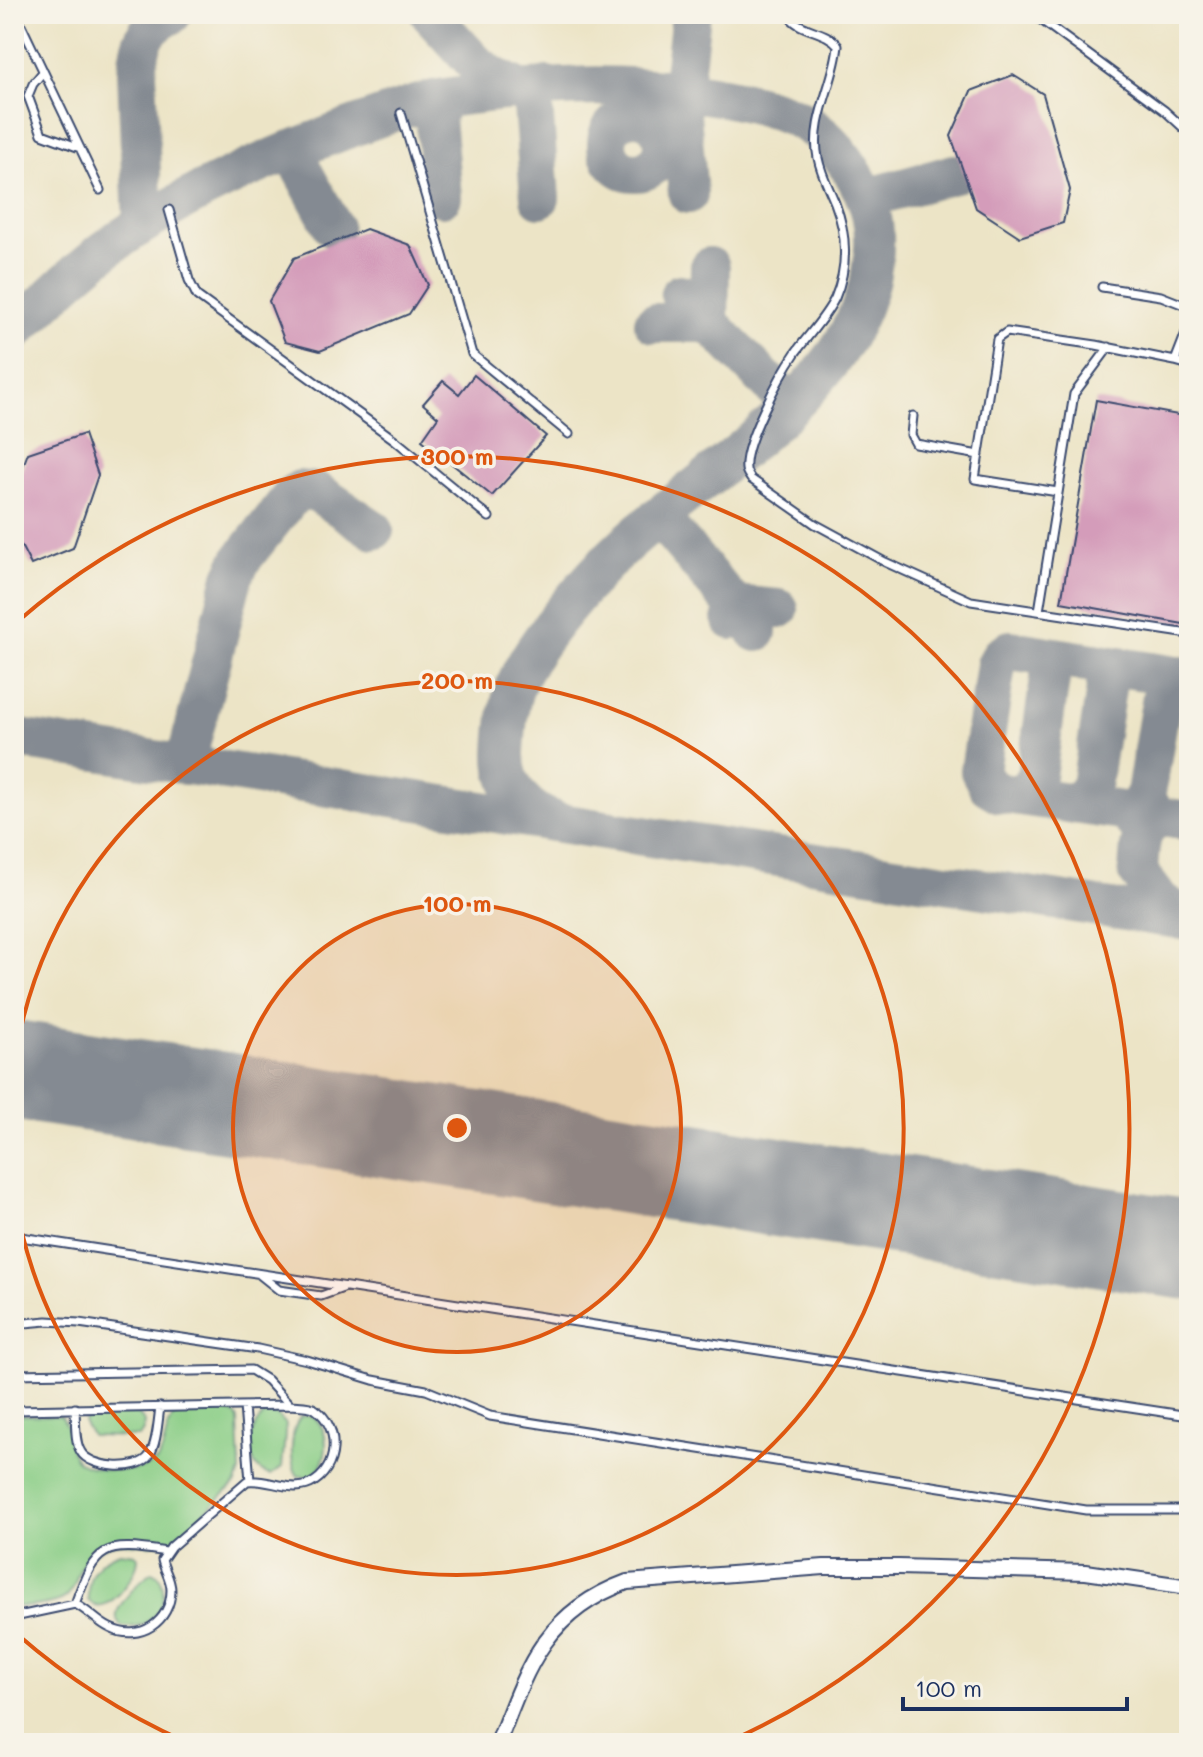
<svg xmlns="http://www.w3.org/2000/svg" width="1203" height="1757" font-family="Mali,sans-serif">
  <style>
    .green { fill: #8bce87; stroke: #537e72; stroke-width: 2 }
    .lines { fill: none; stroke-linecap: round; stroke-linejoin: round }
    .taxiway { stroke: #848a92; stroke-width: 40 }
    .runway { stroke: #848a92; stroke-width: 100 }
    .building { fill: #d49cba }
    .service-casing { stroke: #3a4a6e; stroke-width: 11 }
    .minor-casing { stroke: #3a4a6e; stroke-width: 18 }
    .service { stroke: #fff; stroke-width: 7 }
    .minor { stroke: #fff; stroke-width: 14 }
    .ring { fill: none; stroke: #de5710; stroke-width: 4 }
    .centre { fill: #de5710; stroke: #f7f3e8; stroke-width: 4 }
    .ring-label { font-size: 24px; text-anchor: middle; font-weight: bold; fill: #de5710; stroke: #f7f3e8; stroke-width: 7; stroke-linejoin: round; paint-order: stroke }
  </style>
  <rect width="100%" height="100%" fill="#f7f3e8"/>
  <filter id="ink" filterUnits="userSpaceOnUse"><feTurbulence type="fractalNoise" baseFrequency=".0125" numOctaves="2"/><feDisplacementMap in="SourceGraphic" scale="16" xChannelSelector="R" yChannelSelector="G"/><feConvolveMatrix kernelMatrix="1 2 1 2 8 2 1 2 1" color-interpolation-filters="sRGB"/></filter>
  <filter id="wash" filterUnits="userSpaceOnUse"><feTurbulence type="fractalNoise" baseFrequency=".006" numOctaves="4" result="noise"/><feDisplacementMap in="SourceGraphic" scale="32" xChannelSelector="R" yChannelSelector="G"/><feGaussianBlur stdDeviation="1.8" result="paint"/><feColorMatrix in="noise" values="0 0 0 0 0 0 0 0 0 0 0 0 0 0 0 0 0 1.4 0 .05"/><feComposite in="paint" operator="in"/></filter>
  <g filter="url(#wash)">
    <rect width="100%" height="100%" fill="#ece4c6"/>
    <path class="green" d="M 222,1411 L 235,1414 L 238,1420 L 240,1471 L 236,1483 C 221,1496 180,1539 164,1543 C 139,1549 123,1535 97,1551 C 72,1566 81,1583 67,1596 C 60,1604 23,1609 14,1605 L 14,1415 L 61,1416 C 71,1428 66,1444 74,1457 C 83,1473 149,1476 159,1458 C 166,1446 165,1429 173,1417 L 179,1414 Z
      M 137,1413 L 144,1421 L 143,1431 L 139,1437 L 92,1436 L 84,1424 L 85,1417 L 90,1414 Z
      M 266,1414 L 277,1415 L 286,1424 L 282,1467 L 271,1475 C 243,1470 246,1427 266,1414 Z
      M 301,1416 L 313,1416 C 331,1432 330,1461 311,1477 L 298,1476 C 288,1462 291,1428 301,1416 Z
      M 120,1552 L 135,1554 L 138,1558 C 138,1575 106,1621 88,1600 C 87,1576 95,1560 120,1552 Z
      M 152,1572 L 159,1576 C 173,1602 150,1633 121,1626 C 118,1621 116,1620 117,1614 C 118,1604 143,1577 152,1572 Z"/>
    <g class="lines">
      <path class="taxiway" d="M 430,14 L 475,63 L 491,75 L 525,92
        M 682,93 L 691,14
        M 681,115 L 688,194
        M607 144a28 28 0 1 1 56 0a28 28 0 1 1-56 0Z
        M 291,150 L 333,227
        M 442,197 L 435,118 L 439,106 L 446,98
        M 540,198 L 533,105 L 537,94 L 547,86
        M 867,198 L 954,174
        M 143,224 L 137,72 C 140,41 144,29 172,14
        M 680,294 L 791,405
        M 654,323 L 709,323 L 710,267
        M 14,332 C 46,301 77,270 113,244 C 183,195 262,160 342,131 C 370,121 397,110 426,102 C 448,96 472,95 495,92 C 584,82 690,83 776,110 C 819,124 843,151 863,191 C 874,213 876,236 873,260 C 860,386 710,467 625,545 C 592,575 532,643 516,684 C 508,703 506,732 505,753 C 504,789 528,814 560,823
        M 659,517 L 757,632
        M 732,620 L 734,605 L 779,609
        M 1189,678 L 1010,650 L 1001,655 L 996,665 L 980,771 L 988,786 L 1000,793 L 1189,821
        M 14,738 L 1189,921
        M 185,765 L 233,577 L 242,559 L 291,497 L 300,490 L 317,492 L 374,530
        M 1014,795 L 1027,790 L 1036,776 L 1051,672 L 1047,662 L 1039,655
        M 1068,803 L 1082,798 L 1091,786 L 1107,682 L 1103,670 L 1095,663
        M 1154,811 L 1160,817 C 1137,827 1140,850 1138,872 L 1160,901 L 1189,919
        M 1139,827 L 1126,812 L 1138,807 L 1146,793 L 1163,690 L 1169,681 L 1180,676"/>
      <path class="runway" d="M 14,1070 L 1189,1250"/>
    </g>
    <g id="blocks">
      <path class="building" d="M 1013,75 L 1043,94 L 1070,190 L 1063,223 L 1020,237 L 976,208 L 951,136 L 971,91 Z
        M 366,229 L 410,245 L 428,285 L 409,314 L 320,351 L 285,342 L 269,301 L 294,258 Z
        M 474,375 L 546,436 L 492,496 L 422,440 L 438,417 L 423,404 L 443,381 L 459,394 Z
        M 1096,400 L 1189,417 L 1189,625 L 1061,602 Z
        M 84,434 L 98,475 L 73,548 L 31,565 L 14,532 L 14,490 L 28,453 Z"/>
    </g>
  </g>
  <g filter="url(#ink)">
    <use href="#blocks" fill-opacity="0" stroke="#3a4a6e" stroke-width="2"/>
    <g class="lines">
      <defs>
        <path id="service" d="M 16,14 L 100,190
          M 788,14 C 798,32 825,29 838,45 C 835,83 810,119 818,158 C 821,174 829,188 835,203 C 847,234 848,267 835,298 C 825,318 809,334 796,352 C 781,374 743,444 746,469 C 746,472 749,476 751,479 L 815,524 L 885,562 L 971,601 L 1189,634
          M 1033,14 L 1165,111 L 1189,133
          M 43,72 L 33,84 L 28,96 L 42,134 L 80,148
          M 401,113 L 472,354 L 569,434
          M 169,210 L 189,280 L 197,296 L 395,440 L 489,517
          M 1102,287 L 1161,296 L 1189,307
          M 1189,325 L 1175,361 L 1189,365
          M 913,416 L 911,435 L 916,444 L 979,455
          M 1058,492 L 975,479 L 997,339 L 1007,332 L 1096,345 L 1175,361
          M 1039,611 L 1074,394 L 1109,347
          M 14,1236 L 1189,1416
          M 259,1274 L 279,1290 L 321,1296 L 343,1288
          M 14,1324 L 47,1321 L 79,1323 L 258,1349 L 307,1360 L 373,1380 L 426,1390 L 490,1416 L 1086,1510 L 1189,1510
          M 14,1374 L 251,1370 L 267,1380 L 290,1405
          M 244,1406 L 250,1481
          M 75,1408 C 76,1421 74,1441 81,1452 C 90,1468 138,1472 149,1456 C 157,1444 158,1421 160,1407
          M 14,1410 L 290,1405 C 298,1406 309,1405 315,1409 C 341,1427 339,1470 310,1484 C 289,1493 268,1478 247,1481 L 171,1547 L 162,1560 C 164,1570 171,1579 171,1590 C 171,1621 140,1643 110,1628 C 97,1622 88,1610 75,1604 L 14,1617
          M 75,1604 C 96,1545 104,1542 166,1552"/>
        <path id="minor" d="M 498,1743 C 527,1667 545,1612 627,1582 L 824,1567 L 899,1567 L 1086,1572 L 1189,1587"/>
      </defs>
      <use href="#service" class="service-casing"/>
      <use href="#minor" class="minor-casing"/>
      <use href="#service" class="service"/>
      <use href="#minor" class="minor"/>
    </g>
  </g>
  <circle cx="457" cy="1128" r="224" fill="#de5710" fill-opacity=".12"/>
  <g class="ring">
    <circle cx="457" cy="1128" r="224"/>
    <path d="M14 1066A447 447 0 1 1 14 1190"/>
    <path d="M184 1741A671 671 0 0 1 17 1634M17 622A671 671 0 1 1 730 1741"/>
  </g>
  <circle cx="457" cy="1128" r="12" class="centre"/>
  <g class="ring-label">
    <text x="457" y="465">300 m</text>
    <text x="457" y="689">200 m</text>
    <text x="457" y="912">100 m</text>
  </g>
  <rect width="1203" height="1757" fill="none" stroke="#f7f3e8" stroke-width="48"/>
  <path d="M903 1697v12h224v-12" fill="none" stroke="#1b2f5e" stroke-width="4"/>
  <text x="915" y="1697" font-size="24" fill="#1b2f5e" stroke="#f7f3e8" stroke-width="6" paint-order="stroke">100 m</text>
</svg>
